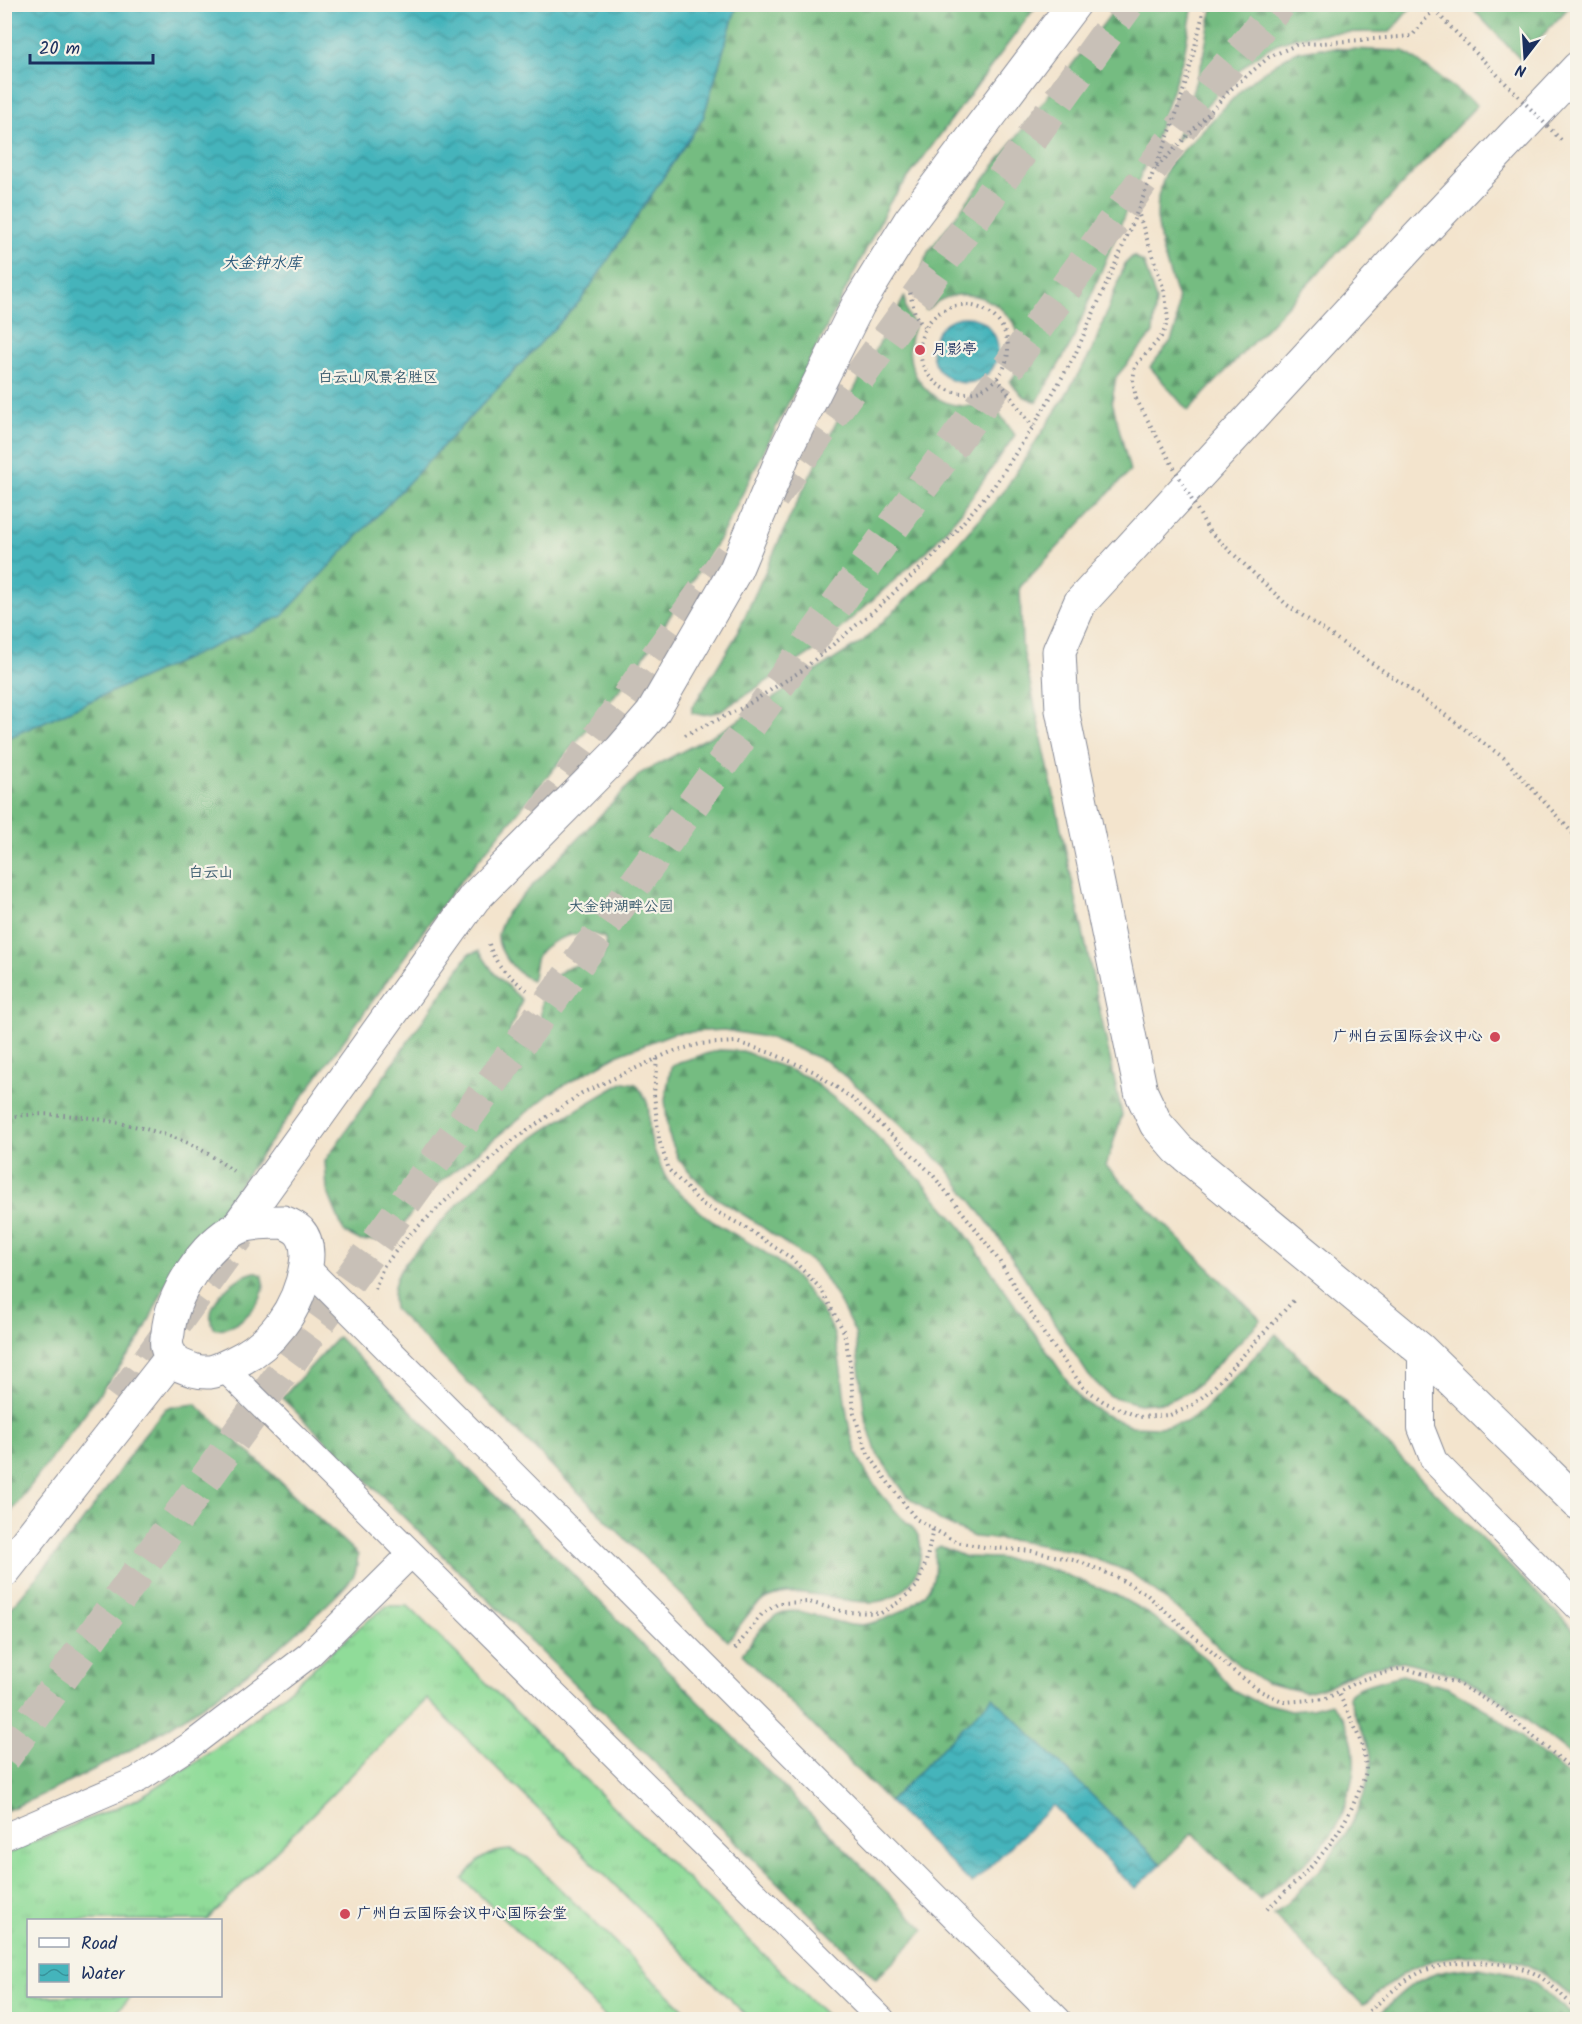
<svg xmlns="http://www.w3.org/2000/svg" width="1582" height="2024" font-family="Kalam,'LXGW WenKai TC',sans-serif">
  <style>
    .grass { fill: url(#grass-tufts); stroke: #56867c; stroke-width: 1.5 }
    .forest { fill: url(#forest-firs); stroke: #487670; stroke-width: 1.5 }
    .water { fill: url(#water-waves); stroke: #30728c; stroke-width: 1.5 }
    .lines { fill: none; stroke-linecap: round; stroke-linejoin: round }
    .trunk-tunnel { stroke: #c8c0b7; stroke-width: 33; stroke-dasharray: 33 16; stroke-linecap: butt }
    .service-casing { stroke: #878a96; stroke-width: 28 }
    .minor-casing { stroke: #878a96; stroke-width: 35 }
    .path { stroke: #878a96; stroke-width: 4; stroke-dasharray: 1.5 4.5; stroke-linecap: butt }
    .service { stroke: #fff; stroke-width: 26 }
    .minor { stroke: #fff; stroke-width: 33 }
    .path-bridge { stroke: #878a96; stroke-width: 4; stroke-dasharray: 1.5 4.5; stroke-linecap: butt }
    .poi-dot { fill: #d1495b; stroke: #f7f3e8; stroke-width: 2 }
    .labels { text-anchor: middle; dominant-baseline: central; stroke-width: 4.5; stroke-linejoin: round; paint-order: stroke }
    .poi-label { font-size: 15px; fill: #1b2f5e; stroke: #f7f3e8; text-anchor: start }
    .park-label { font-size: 15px; fill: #385a6d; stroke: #f7f3e8 }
    .water-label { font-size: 16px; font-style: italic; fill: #27577a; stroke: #f7f3e8 }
  </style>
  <defs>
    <pattern id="grass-tufts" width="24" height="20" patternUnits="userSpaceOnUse" patternTransform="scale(1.5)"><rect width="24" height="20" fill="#90dc99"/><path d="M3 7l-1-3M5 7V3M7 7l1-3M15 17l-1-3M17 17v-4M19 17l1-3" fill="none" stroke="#7cbd86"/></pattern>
    <pattern id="forest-firs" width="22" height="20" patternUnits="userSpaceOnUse" patternTransform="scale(1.5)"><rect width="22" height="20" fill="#74bc81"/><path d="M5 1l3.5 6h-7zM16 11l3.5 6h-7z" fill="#5e996d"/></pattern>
    <pattern id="water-waves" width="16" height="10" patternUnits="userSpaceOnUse" patternTransform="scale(1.5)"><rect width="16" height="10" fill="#44b4bb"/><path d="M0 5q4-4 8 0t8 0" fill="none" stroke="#38939b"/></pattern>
  </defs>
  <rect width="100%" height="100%" fill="#f7f3e8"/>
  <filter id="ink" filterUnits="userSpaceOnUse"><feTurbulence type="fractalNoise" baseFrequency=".0167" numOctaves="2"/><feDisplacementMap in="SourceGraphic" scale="12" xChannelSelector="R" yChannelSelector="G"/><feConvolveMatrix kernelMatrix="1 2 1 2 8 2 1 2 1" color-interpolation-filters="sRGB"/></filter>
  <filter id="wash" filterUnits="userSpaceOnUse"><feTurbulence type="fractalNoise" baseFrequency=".008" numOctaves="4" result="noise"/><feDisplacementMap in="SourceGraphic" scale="24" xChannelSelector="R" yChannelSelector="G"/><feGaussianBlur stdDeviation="1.35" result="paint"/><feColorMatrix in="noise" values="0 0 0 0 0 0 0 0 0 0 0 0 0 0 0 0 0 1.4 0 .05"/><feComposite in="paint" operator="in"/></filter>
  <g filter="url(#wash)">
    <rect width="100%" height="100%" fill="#f3e4cd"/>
    <path class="grass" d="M 387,1606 L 408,1606 L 830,2019 L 750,2019 L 427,1699 L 207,1920 L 28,1920 L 28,1996 L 132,1996 L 109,2019 L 5,2019 L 5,1857 L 18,1848 L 137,1799 L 192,1765 L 235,1734 L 290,1689 L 362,1625 Z
      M 511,1850 L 528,1858 L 694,2019 L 608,2019 L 463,1879 C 478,1860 485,1851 511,1850 Z"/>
    <path class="forest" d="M 737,5 L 1037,5 L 890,202 L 720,538 L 634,672 L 451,893 L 212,1222 L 175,1264 L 141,1338 L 5,1520 L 5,739 L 282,616 L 581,300 L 703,118 Z
      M 1118,5 L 1193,5 L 1184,55 L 1154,143 L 1072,342 L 1037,402 L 1023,396 L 1010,382 C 1050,329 975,265 926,310 L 919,278 L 928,252 Z
      M 1213,5 L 1214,4 L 1413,5 L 1390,32 C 1356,33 1317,30 1284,41 C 1246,53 1203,111 1176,141 L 1202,62 Z
      M 1469,5 L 1571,5 L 1520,59 Z
      M 1321,48 L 1404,51 L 1477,105 L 1188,411 L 1150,367 L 1171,341 L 1176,327 L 1178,299 L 1162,250 L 1157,218 L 1158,196 L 1168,166 L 1247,84 L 1275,64 L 1295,52 Z
      M 1133,256 L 1144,263 L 1156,300 L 1153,333 L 1116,377 L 1112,401 L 1130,471 L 1020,587 L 1022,645 L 1122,1115 L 1106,1166 L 1261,1320 L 1191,1391 L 1165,1402 L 1139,1404 L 1110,1396 L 1089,1376 L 995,1232 L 946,1167 L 869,1096 L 826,1061 L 770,1038 L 724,1030 L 674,1033 L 619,1054 L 552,1092 L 427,1193 L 399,1230 L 390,1239 L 361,1241 L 344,1232 L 327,1190 L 325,1161 L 469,954 L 479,951 L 494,973 L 522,1000 L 510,1030 L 510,1037 L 527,1048 C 549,1026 536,1017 543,995 C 546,986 557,974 565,969 C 575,964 591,963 602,960 L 606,948 L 605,938 C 599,936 592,933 586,933 C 572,933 543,942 537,957 C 534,965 535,972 532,980 C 517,975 497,952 498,935 C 499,928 504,919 507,912 L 641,773 L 728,727 L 863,641 L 927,579 L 1004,491 L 1062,401 L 1092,351 L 1125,264 Z
      M 905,296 C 904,307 907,316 915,325 C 896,364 927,409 971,406 C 977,405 983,402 989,400 L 1015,435 L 962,511 L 929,549 L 820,647 L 719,712 L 702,715 L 692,713 L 692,708 L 735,638 L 790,517 L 835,425 Z
      M 719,1050 L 743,1051 L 807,1077 L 858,1117 L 925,1185 L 961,1227 L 1080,1399 L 1103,1414 L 1132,1426 L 1159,1427 L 1186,1422 L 1203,1410 L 1276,1334 L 1577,1633 L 1577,1760 L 1501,1700 L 1456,1675 L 1403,1661 L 1366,1668 L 1345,1677 L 1327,1687 L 1305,1692 L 1266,1683 L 1235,1662 L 1178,1610 L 1130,1572 L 1073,1551 L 1018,1541 L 974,1537 L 941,1521 L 907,1496 L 877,1454 L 865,1417 L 855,1333 L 838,1299 L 817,1266 L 752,1220 L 710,1194 L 679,1160 L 668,1133 L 665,1099 L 671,1067 L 679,1062 Z
      M 624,1082 L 636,1084 C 656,1109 645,1113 651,1139 C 653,1149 663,1173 668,1181 C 672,1187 680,1192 685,1197 C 693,1205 702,1214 712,1221 C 739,1238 768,1251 791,1273 C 803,1285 829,1317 833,1332 C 847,1376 841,1423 862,1465 C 872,1484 886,1500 900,1516 C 905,1521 912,1526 916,1532 C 925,1545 920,1571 910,1583 C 873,1628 814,1577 768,1598 C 751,1606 740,1626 728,1641 L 394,1309 C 388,1274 409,1259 430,1235 C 454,1207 480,1181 508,1157 C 543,1128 585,1105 624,1082 Z
      M 255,1272 L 262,1275 C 273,1297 235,1335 213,1328 C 202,1304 234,1277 255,1272 Z
      M 338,1337 L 925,1930 L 876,1979 L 282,1398 Z
      M 195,1404 L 222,1427 L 358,1555 C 357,1560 357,1567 355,1573 C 351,1583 318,1613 308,1622 C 220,1703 115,1765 5,1811 L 5,1615 L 76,1530 L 111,1483 L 142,1437 L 166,1408 Z
      M 940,1546 L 965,1557 L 996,1558 L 1023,1561 L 1061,1573 L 1114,1594 L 1146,1612 L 1163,1625 L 1206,1659 L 1233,1690 L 1252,1700 L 1291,1710 L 1312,1708 L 1331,1703 C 1342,1713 1346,1724 1351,1738 C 1356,1755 1355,1771 1350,1788 C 1347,1798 1345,1809 1340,1819 C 1325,1852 1287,1877 1260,1900 L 1192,1833 L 1161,1864 L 993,1697 L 889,1802 L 742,1654 C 752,1641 766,1616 784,1612 C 807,1608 829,1622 851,1625 C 876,1628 924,1605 932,1581 C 937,1570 933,1560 935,1549 Z
      M 1402,1675 L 1449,1688 L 1490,1712 L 1577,1783 L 1577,2001 C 1564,1989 1550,1977 1533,1968 C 1504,1951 1446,1952 1416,1967 C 1398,1975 1379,1993 1363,2005 L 1274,1915 C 1315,1877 1350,1842 1366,1787 C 1369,1776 1373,1762 1370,1751 C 1368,1740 1347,1701 1349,1696 C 1353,1685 1390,1679 1402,1675 Z
      M 1478,1968 L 1512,1974 L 1533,1982 L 1577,2019 L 1376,2019 C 1408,1982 1428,1969 1478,1968 Z"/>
    <path class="water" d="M 5,4 L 737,5 L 703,118 L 581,300 L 282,616 L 5,739 Z
      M932 350a33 33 0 1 1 66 0a33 33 0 1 1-66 0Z
      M 993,1697 L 1161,1864 L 1135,1889 L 1053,1805 L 972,1884 L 889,1802 Z"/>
  </g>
  <g filter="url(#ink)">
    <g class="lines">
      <path class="trunk-tunnel" d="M 773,497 L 1128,4
        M 541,817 L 730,555
        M 119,1401 L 240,1234
        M 4,1758 L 1215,81 L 1280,4"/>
      <defs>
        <path id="service" d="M 305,1266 L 1058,2020
          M 1421,1350 L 1421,1428 L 1434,1461 L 1578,1607
          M 223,1367 L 882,2020
          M 4,1837 L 137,1780 L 191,1745 L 309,1655 L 411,1554"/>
        <path id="minor" d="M 1578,68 L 1415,240 L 1080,603 L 1059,651 L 1062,710 L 1141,1092 L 1156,1124 L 1178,1149 L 1421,1350 L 1578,1503
          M 283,1222 C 288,1224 295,1227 299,1231 C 308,1241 308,1253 306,1265 C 299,1309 272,1346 231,1364 C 225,1367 217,1371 210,1372 C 197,1373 187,1368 175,1363 C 172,1358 168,1352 167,1347 C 166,1343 167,1337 168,1333 C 171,1296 203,1245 237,1228 C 250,1222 268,1222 283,1222 Z
          M 237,1228 L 474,898 L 620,751 L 652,714 L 736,569 L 786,449 L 858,305 L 910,221 L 1074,4
          M 4,1571 L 172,1357"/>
      </defs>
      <use href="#service" class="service-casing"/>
      <use href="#minor" class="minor-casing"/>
      <path class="path" d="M 1157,167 L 1196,127 L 1230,90 L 1269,57 L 1296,45 L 1412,36 L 1438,4
        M 910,293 L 915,314 L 924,328
        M920 349a44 44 0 1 1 88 0a44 44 0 1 1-88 0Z
        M 997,378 L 1033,427
        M 1136,399 L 1133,380 L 1135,366 L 1161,337 L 1168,321 L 1165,293 L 1138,212
        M 1209,531 L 1287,605 L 1407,687 L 1504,758 L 1578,839
        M 685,735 L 742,708 L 801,671 L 876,609 L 936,554 L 994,486 L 1033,427 L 1074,357 L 1121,251 L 1173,124 L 1187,79 L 1202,18 L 1204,4
        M 489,944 C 495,966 510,977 527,990
        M 657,1059 L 654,1094 L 659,1140 L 669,1170 L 702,1204 L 743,1226 L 791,1258 L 821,1289 L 844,1332 L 850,1363 L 854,1414 L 867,1452 L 892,1488 L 916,1519 L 956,1542 L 984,1547 L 1031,1551 L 1078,1561 L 1114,1576 L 1145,1593 L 1231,1669 L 1260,1691 L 1284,1702 L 1325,1699 L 1361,1680 L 1402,1668 L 1457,1683 L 1498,1707 L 1578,1774
        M 4,1119 C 50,1105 151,1125 194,1146 C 208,1153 221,1162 233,1171
        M 375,1289 L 383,1267 L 407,1237 L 503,1147 L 538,1123 L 582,1093 L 671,1052 L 700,1044 L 736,1042 L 771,1053 L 815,1072 L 854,1100 L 899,1142 L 932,1174 L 971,1223 L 998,1259 L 1044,1334 L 1083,1387 L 1104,1402 L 1139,1417 L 1170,1415 L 1190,1407 L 1213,1388 L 1294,1300
        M 735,1649 L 762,1614 L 779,1603 L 809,1602 L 845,1612 L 881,1613 L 899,1602 L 917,1586 L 926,1562 L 933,1529
        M 1267,1909 C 1308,1871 1338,1844 1359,1791 C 1361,1784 1366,1776 1366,1769 C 1364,1741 1350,1717 1338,1692
        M 1369,2011 C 1384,1999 1399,1983 1417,1974 C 1446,1958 1511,1958 1539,1976 C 1553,1985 1564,1999 1578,2009"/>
      <use href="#service" class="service"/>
      <use href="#minor" class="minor"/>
      <path class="path-bridge" d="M 1434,10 L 1563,142
        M 1136,399 L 1209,531"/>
    </g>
  </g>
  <g class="poi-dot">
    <circle cx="920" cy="350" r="6"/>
    <circle cx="1495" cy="1037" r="6"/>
    <circle cx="345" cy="1914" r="6"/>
  </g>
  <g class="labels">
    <g class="poi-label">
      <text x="932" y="350">月影亭</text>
      <text x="1483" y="1037" text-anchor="end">广州白云国际会议中心</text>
      <text x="357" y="1914">广州白云国际会议中心国际会堂</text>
    </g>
    <g class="park-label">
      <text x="378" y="378">白云山风景名胜区</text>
      <text x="211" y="873">白云山</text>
      <text x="621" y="907">大金钟湖畔公园</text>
    </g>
    <g class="water-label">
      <text x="262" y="263">大金钟水库</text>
    </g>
  </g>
  <rect width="1582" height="2024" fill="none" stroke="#f7f3e8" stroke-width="24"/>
  <rect x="27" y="1919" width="195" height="78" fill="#f7f3e8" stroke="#9fa5b1" stroke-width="1.5"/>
  <rect x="39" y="1938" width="30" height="9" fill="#ffffff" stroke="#9fa5b1" stroke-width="1.5"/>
  <text x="81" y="1949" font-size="18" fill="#1b2f5e">Road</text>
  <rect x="39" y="1964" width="30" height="18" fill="url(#water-waves)" stroke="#9fa5b1" stroke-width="1.5"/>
  <text x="81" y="1979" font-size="18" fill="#1b2f5e">Water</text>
  <g transform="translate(1525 57) rotate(197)" stroke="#f7f3e8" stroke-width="4.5" paint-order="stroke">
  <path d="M0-4.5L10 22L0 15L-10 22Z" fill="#1b2f5e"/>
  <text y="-9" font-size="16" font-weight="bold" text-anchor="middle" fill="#1b2f5e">N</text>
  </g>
  <path d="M30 54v9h123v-9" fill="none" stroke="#1b2f5e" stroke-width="3"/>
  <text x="39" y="54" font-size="18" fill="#1b2f5e" stroke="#f7f3e8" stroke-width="4.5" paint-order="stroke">20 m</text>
</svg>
